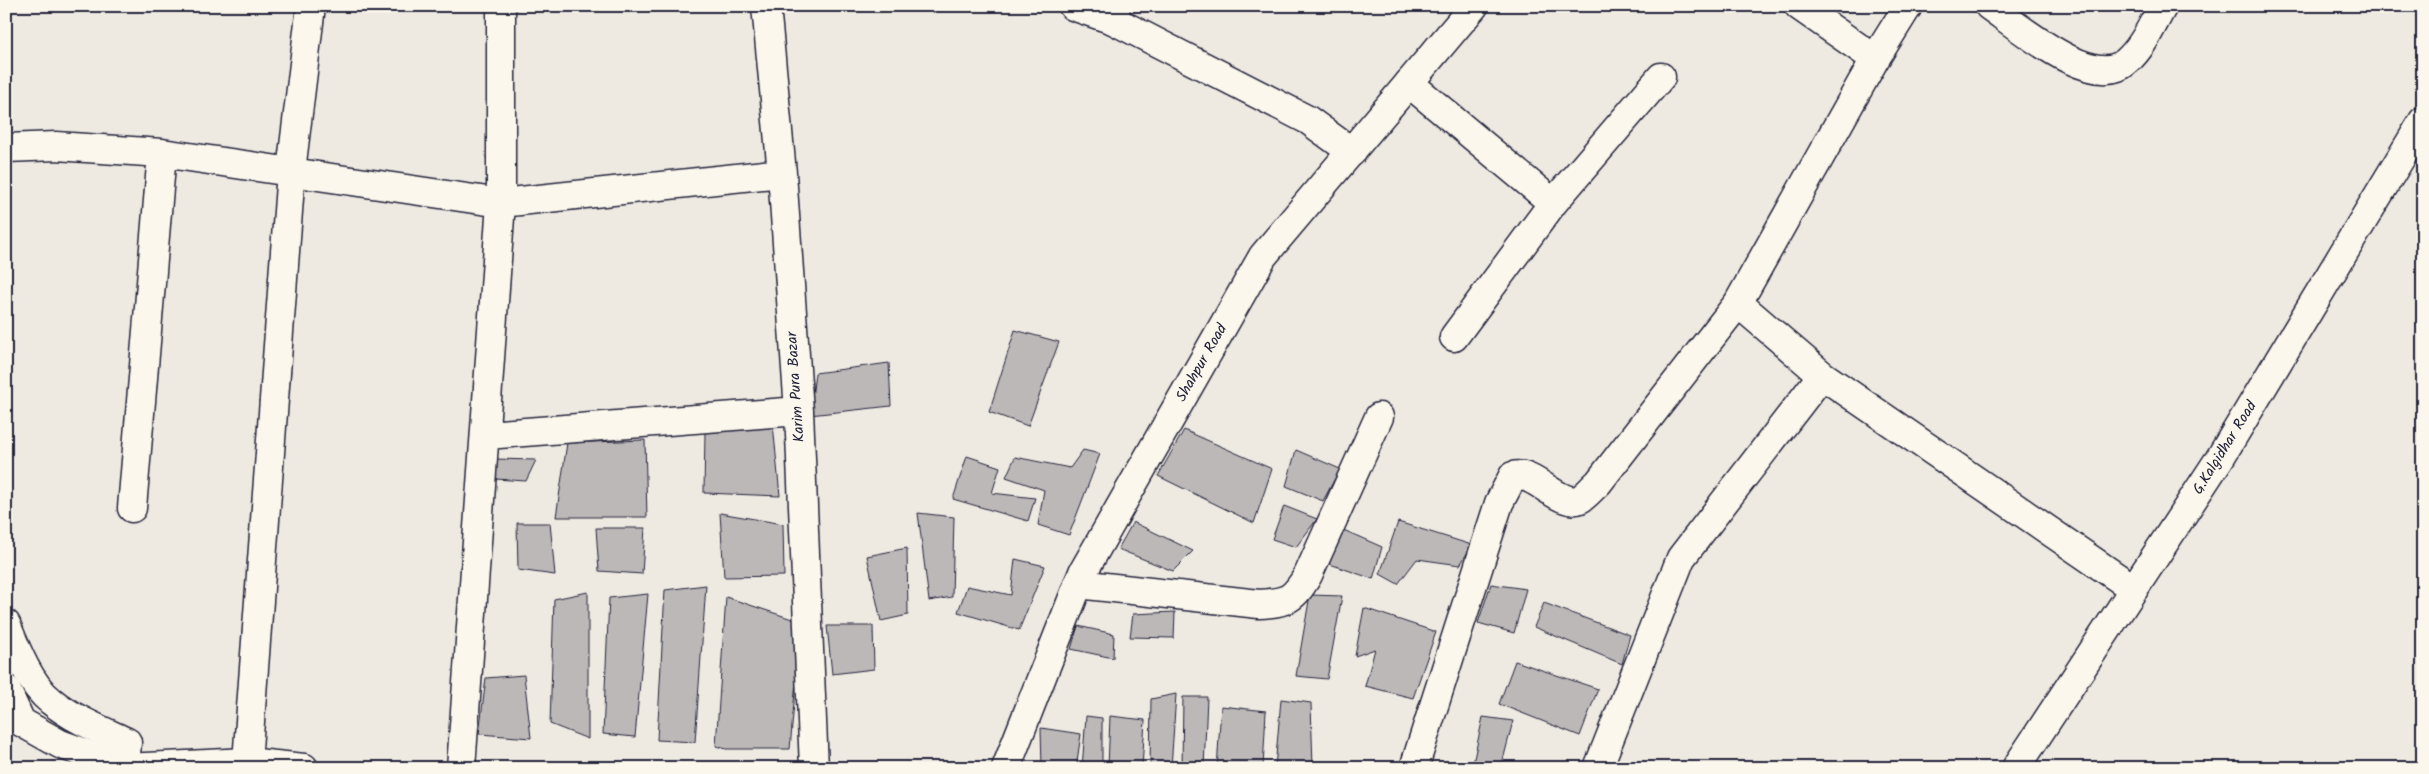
<svg xmlns="http://www.w3.org/2000/svg" width="2429" height="774" font-family="Kalam,sans-serif">
  <style>
    .building { fill: #bcb8b8; stroke: #22223b }
    .lines { fill: none; stroke-linecap: round; stroke-linejoin: round }
    .street-casing { stroke: #22223b; stroke-width: 31 }
    .secondary-casing { stroke: #22223b; stroke-width: 31 }
    .street { stroke: #fbf7ec; stroke-width: 28 }
    .secondary { stroke: #fbf7ec; stroke-width: 28 }
    .labels { text-anchor: middle; dominant-baseline: central; stroke-width: 5; stroke-linejoin: round; paint-order: stroke }
    .street-label { font-size: 15px; fill: #22223b; stroke: #fbf7ec }
  </style>
  <rect width="100%" height="100%" fill="#eeeae2"/>
  <filter id="ink" filterUnits="userSpaceOnUse"><feTurbulence type="fractalNoise" baseFrequency=".02" numOctaves="2"/><feDisplacementMap in="SourceGraphic" scale="10" xChannelSelector="R" yChannelSelector="G"/><feConvolveMatrix kernelMatrix="1 2 1 2 8 2 1 2 1" color-interpolation-filters="sRGB"/></filter>
  <g filter="url(#ink)">
    <path class="building" d="M 1015,330 L 1059,342 L 1028,426 L 989,412 Z
      M 889,363 L 891,406 L 810,415 L 815,373 Z
      M 773,424 L 780,496 L 704,493 L 705,431 Z
      M 1184,430 L 1272,469 L 1254,523 L 1158,476 Z
      M 645,440 L 647,517 L 556,517 L 567,443 Z
      M 1083,450 L 1100,454 L 1069,535 L 1038,525 L 1044,490 L 1006,477 L 1015,457 L 1070,468 Z
      M 1296,450 L 1340,469 L 1323,501 L 1286,486 Z
      M 967,456 L 1000,467 L 992,493 L 1035,498 L 1028,521 L 953,499 Z
      M 494,459 L 536,460 L 526,481 L 495,479 Z
      M 1284,506 L 1317,519 L 1296,547 L 1272,539 Z
      M 720,513 L 783,524 L 784,576 L 724,577 Z
      M 918,513 L 954,517 L 952,597 L 929,601 Z
      M 1133,522 L 1193,551 L 1173,571 L 1118,549 Z
      M 1398,522 L 1472,545 L 1460,565 L 1417,559 L 1398,584 L 1380,574 Z
      M 517,523 L 550,523 L 555,575 L 518,570 Z
      M 596,528 L 645,528 L 642,574 L 599,571 Z
      M 1339,528 L 1382,547 L 1373,579 L 1327,563 Z
      M 907,548 L 908,615 L 881,621 L 867,556 Z
      M 1015,559 L 1045,566 L 1019,630 L 958,612 L 967,586 L 1011,595 Z
      M 1491,584 L 1526,589 L 1514,633 L 1478,623 Z
      M 706,585 L 695,742 L 657,740 L 665,590 Z
      M 588,592 L 588,739 L 550,724 L 554,599 Z
      M 648,594 L 635,737 L 603,734 L 609,598 Z
      M 1310,595 L 1342,596 L 1327,679 L 1296,676 Z
      M 726,597 L 801,622 L 790,749 L 726,749 L 716,746 Z
      M 1544,603 L 1630,635 L 1622,664 L 1534,627 Z
      M 1364,608 L 1436,632 L 1413,698 L 1365,686 L 1375,649 L 1355,656 Z
      M 1175,612 L 1174,638 L 1130,637 L 1133,614 Z
      M 827,626 L 873,626 L 874,669 L 832,674 Z
      M 1078,626 L 1114,634 L 1113,658 L 1071,649 Z
      M 1515,661 L 1598,689 L 1580,736 L 1499,704 Z
      M 524,675 L 531,738 L 479,734 L 486,678 Z
      M 1176,694 L 1171,768 L 1150,768 L 1151,699 Z
      M 1183,697 L 1207,697 L 1204,768 L 1182,768 Z
      M 1281,699 L 1311,703 L 1313,768 L 1275,768 Z
      M 1221,706 L 1266,711 L 1263,768 L 1217,768 Z
      M 1086,716 L 1102,718 L 1102,768 L 1082,768 Z
      M 1110,716 L 1145,720 L 1142,768 L 1108,768 Z
      M 1483,717 L 1513,721 L 1501,768 L 1472,768 Z
      M 1041,728 L 1081,734 L 1076,768 L 1042,768 Z"/>
    <g class="lines">
      <defs>
        <path id="street" d="M 766,6 L 782,173 L 799,411 L 814,768
          M 1073,6 L 1113,20
          M 1116,6 L 1113,20 L 1308,120 L 1352,152
          M 1799,6 L 1875,59
          M 1989,6 C 2018,26 2094,92 2127,61 C 2143,47 2152,25 2163,6
          M 1409,83 L 1553,203 L 1661,77
          M 6,148 L 56,146 L 162,153 L 501,203 L 782,173
          M 1738,303 L 1875,59 L 1908,6
          M 1454,337 L 1553,203
          M 486,435 L 799,411
          M 132,508 L 162,153
          M 1078,584 L 1259,604 C 1288,602 1293,600 1308,575 L 1379,417
          M 6,624 C 16,649 30,685 51,701 C 73,719 101,730 127,742 L 125,768
          M 247,762 L 291,171 L 311,6
          M 461,768 L 501,203 L 501,6
          M 1414,768 L 1499,503 L 1513,476 C 1534,470 1560,508 1580,499 C 1586,496 1593,487 1598,483 L 1738,303 L 1822,375
          M 1598,768 L 1681,558 L 1822,375 L 2134,589
          M 2016,768 L 2220,458 L 2423,121"/>
        <path id="secondary" d="M 6,689 L 21,722 L 60,744 L 125,768 L 247,762 L 304,768
          M 1006,768 L 1083,572 L 1263,256 L 1474,6"/>
      </defs>
      <use href="#street" class="street-casing"/>
      <use href="#secondary" class="secondary-casing"/>
      <use href="#street" class="street"/>
      <use href="#secondary" class="secondary"/>
    </g>
  </g>
  <g class="labels">
    <g class="street-label">
      <text transform="translate(1202 363) rotate(-60)">Shahpur Road</text>
      <text transform="translate(796 387) rotate(-94)">Karim Pura Bazar</text>
      <text transform="translate(2225 448) rotate(-58)">G.Kalgidhar Road</text>
    </g>
  </g>
  <rect width="2429" height="774" fill="none" stroke="#fbf7ec" stroke-width="25"/>
  <rect x="12" y="12" width="2404" height="749" fill="none" stroke="#22223b" stroke-width="2" filter="url(#ink)"/>
</svg>
